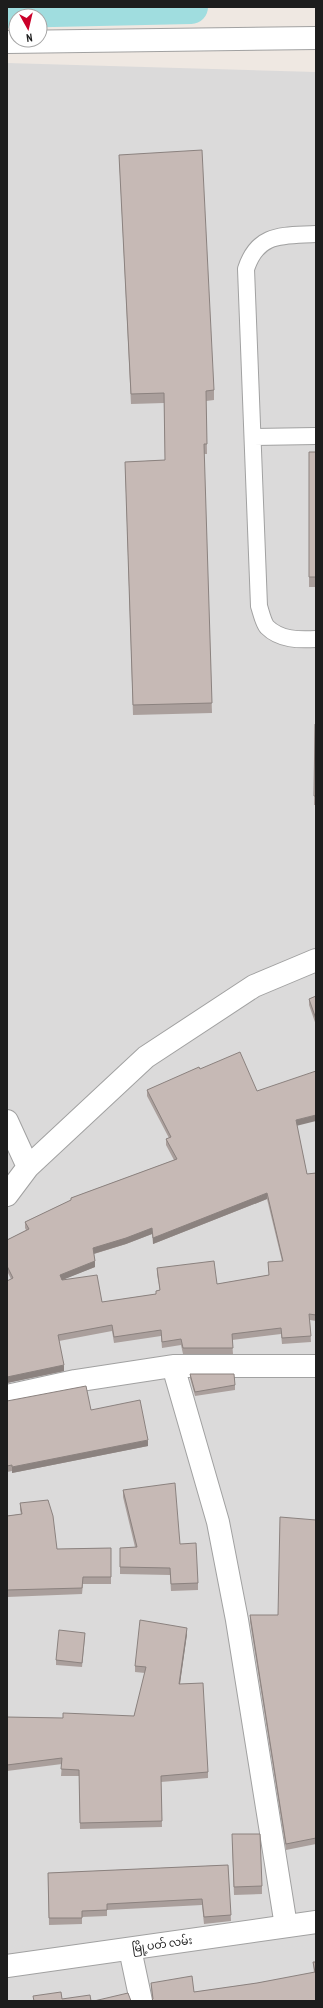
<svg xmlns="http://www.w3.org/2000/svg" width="323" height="2008" font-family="'PT Sans Narrow','Noto Sans Myanmar',sans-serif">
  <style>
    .residential { fill: #dbdada }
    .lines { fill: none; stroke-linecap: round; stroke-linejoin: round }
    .canal { stroke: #a0dddf; stroke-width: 34 }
    .service-casing { stroke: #a1a1a1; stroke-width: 18 }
    .minor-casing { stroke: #a1a1a1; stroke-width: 24 }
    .tertiary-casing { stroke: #a1a1a1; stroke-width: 24 }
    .service { stroke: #fff; stroke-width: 16 }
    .minor { stroke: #fff; stroke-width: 22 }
    .tertiary { stroke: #fff; stroke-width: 22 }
    .wall { fill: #aa9f9c; fill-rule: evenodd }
    .shaded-wall { fill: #8b827f }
    .building { fill: #c6b9b5; stroke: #8b827f; fill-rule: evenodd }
    .labels { text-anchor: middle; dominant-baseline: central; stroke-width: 3; stroke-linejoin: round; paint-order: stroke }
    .street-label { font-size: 11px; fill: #1d1d1d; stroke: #fff }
  </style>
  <rect width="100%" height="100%" fill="#efe8e2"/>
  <path class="residential" d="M 7,63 L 316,72 L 316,2001 L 7,2001 Z"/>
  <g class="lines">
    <path class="canal" d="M 7,11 L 191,7"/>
    <defs>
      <path id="service" d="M 316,234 C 283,236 258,232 246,269 L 259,606 C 261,612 263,622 267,627 C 280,640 299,640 316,639
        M 253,437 L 316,436"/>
      <path id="minor" d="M 7,42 L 316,38
        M 7,1121 L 28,1167
        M 7,1195 L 28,1167 L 146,1057 L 254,986 L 316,960
        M 173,1366 L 218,1522 L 237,1620 L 286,1926
        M 7,1396 L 75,1381 L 173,1366 L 316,1366
        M 130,1949 L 141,2001"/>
      <path id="tertiary" d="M 7,1966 L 316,1922"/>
    </defs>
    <use href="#service" class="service-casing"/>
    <use href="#minor" class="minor-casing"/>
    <use href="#tertiary" class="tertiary-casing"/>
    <use href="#service" class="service"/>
    <use href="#minor" class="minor"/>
    <use href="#tertiary" class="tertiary"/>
  </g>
  <path class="wall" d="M 119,155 L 214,390 L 214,400 L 206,401 L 207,454 L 204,454 L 212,713 L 133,715 L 125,462 L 165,460 L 164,403 L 131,404 Z
    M 309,452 L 316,452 L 316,587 L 309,587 Z
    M 315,724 L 316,724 L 316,805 L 314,805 Z
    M 316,996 L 316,1025 L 309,1005 L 309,999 Z
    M 200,1069 L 257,1091 L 297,1126 L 307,1174 L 316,1173 L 316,1321 L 310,1320 L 311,1342 L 282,1344 L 281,1334 L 232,1340 L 233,1354 L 183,1354 L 181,1345 L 162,1348 L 161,1336 L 114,1343 L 112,1331 L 59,1341 L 64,1371 L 7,1383 L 7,1281 L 11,1279 L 7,1271 L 7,1240 L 26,1230 L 25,1228 L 25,1222 L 71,1200 L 71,1198 L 174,1160 L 166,1145 L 166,1139 L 169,1138 L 147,1096 L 147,1090 ZM 267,1199 L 282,1261 L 268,1262 L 269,1275 L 217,1284 L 157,1268 L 157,1274 L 160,1290 L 156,1291 L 156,1294 L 102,1302 L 64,1279 L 95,1267 L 94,1254 L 126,1244 L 152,1234 L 153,1244 Z
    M 190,1374 L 235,1385 L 235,1390 L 195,1396 L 190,1378 Z
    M 7,1401 L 91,1410 L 148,1446 L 12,1473 L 12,1471 L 7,1472 Z
    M 123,1490 L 180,1544 L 198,1583 L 198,1590 L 171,1591 L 170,1575 L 120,1574 L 120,1548 L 135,1547 L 123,1497 Z
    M 20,1503 L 57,1549 L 111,1548 L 111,1584 L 83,1584 L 82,1594 L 7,1597 L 7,1516 L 21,1514 L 20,1510 Z
    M 316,1520 L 316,1844 L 286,1850 L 250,1622 L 250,1615 L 278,1615 Z
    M 187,1634 L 180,1684 L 208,1772 L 208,1778 L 161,1782 L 162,1827 L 80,1829 L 79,1776 L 61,1776 L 62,1764 L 7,1771 L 7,1717 L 63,1718 L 134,1716 L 145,1673 L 135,1672 L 135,1666 Z
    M 85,1637 L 82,1667 L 56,1665 L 56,1660 Z
    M 232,1842 L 262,1886 L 262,1894 L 234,1895 Z
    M 228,1865 L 231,1921 L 204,1924 L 202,1905 L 107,1910 L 107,1916 L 82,1917 L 82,1924 L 49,1925 L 48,1873 Z
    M 313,1962 L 316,1962 L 316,2001 L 152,1999 L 151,1983 L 194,1992 L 257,1983 L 314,1973 Z"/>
  <path class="shaded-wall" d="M 316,1115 L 316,1121 L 296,1126 L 296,1120 Z
    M 267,1193 L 267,1199 L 153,1244 L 153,1238 Z
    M 152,1228 L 152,1234 L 126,1244 L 93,1254 L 93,1248 Z
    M 95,1261 L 95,1267 L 60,1281 L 60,1275 Z
    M 64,1365 L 64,1371 L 7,1383 L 7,1377 Z
    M 148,1440 L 148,1446 L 12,1473 L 12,1467 Z
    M 187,1628 L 187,1634 L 179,1690 L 179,1684 Z"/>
  <path class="building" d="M 202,150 L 214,390 L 206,391 L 207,444 L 204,444 L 212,703 L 133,705 L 125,462 L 165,460 L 164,393 L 131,394 L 119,155 Z
    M 309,452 L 316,452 L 316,577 L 309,577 Z
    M 315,724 L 316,724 L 316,796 L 314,796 Z
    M 316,996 L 316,1019 L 309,999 Z
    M 240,1052 L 257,1091 L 316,1071 L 316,1115 L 296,1120 L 307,1174 L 316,1173 L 316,1315 L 309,1314 L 311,1336 L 282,1338 L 281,1328 L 232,1334 L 233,1348 L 183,1348 L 181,1339 L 162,1342 L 161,1330 L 114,1337 L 112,1325 L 58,1335 L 64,1365 L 7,1377 L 7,1281 L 13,1278 L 7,1266 L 7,1240 L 29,1229 L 25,1222 L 71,1200 L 71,1198 L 177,1159 L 166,1139 L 171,1137 L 147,1090 L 199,1067 L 200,1069 ZM 267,1193 L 283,1261 L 268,1262 L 269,1275 L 217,1284 L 214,1261 L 157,1268 L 160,1290 L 156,1291 L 156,1294 L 102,1302 L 97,1275 L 62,1280 L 60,1275 L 95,1261 L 93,1248 L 126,1238 L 152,1228 L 153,1238 Z
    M 190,1374 L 234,1374 L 235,1385 L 195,1392 Z
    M 86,1386 L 91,1410 L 140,1400 L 148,1440 L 12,1467 L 12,1465 L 7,1466 L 7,1401 Z
    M 175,1483 L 180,1544 L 196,1543 L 198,1583 L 171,1584 L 170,1568 L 120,1567 L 120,1548 L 137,1547 L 123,1490 Z
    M 48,1500 L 53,1516 L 57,1549 L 111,1548 L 111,1577 L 83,1577 L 82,1588 L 7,1590 L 7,1516 L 22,1514 L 20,1503 Z
    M 280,1517 L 316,1520 L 316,1838 L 286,1844 L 250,1615 L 278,1615 Z
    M 140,1620 L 187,1628 L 179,1684 L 203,1683 L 208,1772 L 161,1776 L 162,1821 L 80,1823 L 79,1770 L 61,1769 L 62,1758 L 7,1765 L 7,1717 L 63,1718 L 63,1713 L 134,1716 L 146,1667 L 135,1666 Z
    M 59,1630 L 85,1633 L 82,1663 L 56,1660 Z
    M 232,1834 L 260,1834 L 262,1886 L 234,1887 Z
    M 228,1865 L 231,1915 L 204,1917 L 202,1899 L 107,1904 L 107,1910 L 82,1911 L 82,1918 L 49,1918 L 48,1873 Z
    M 313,1962 L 316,1962 L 316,2001 L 151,2001 L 153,1999 L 151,1983 L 192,1976 L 194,1992 L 257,1983 L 315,1972 Z
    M 61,1992 L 62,1999 L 90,1995 L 91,2001 L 34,2001 L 33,1996 Z
    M 128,1993 L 131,2001 L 94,2001 Z"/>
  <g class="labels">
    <g class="street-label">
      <text transform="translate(162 1944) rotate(-8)">မြို့ပတ် လမ်း</text>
    </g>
  </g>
  <rect width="323" height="2008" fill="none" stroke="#1d1d1d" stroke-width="16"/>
  <g transform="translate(28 28) rotate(172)"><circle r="19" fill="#ffffff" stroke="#a5a5a5"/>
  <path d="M0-3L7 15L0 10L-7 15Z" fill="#ca0029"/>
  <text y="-6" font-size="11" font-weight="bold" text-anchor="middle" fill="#1d1d1d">N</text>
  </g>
</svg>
